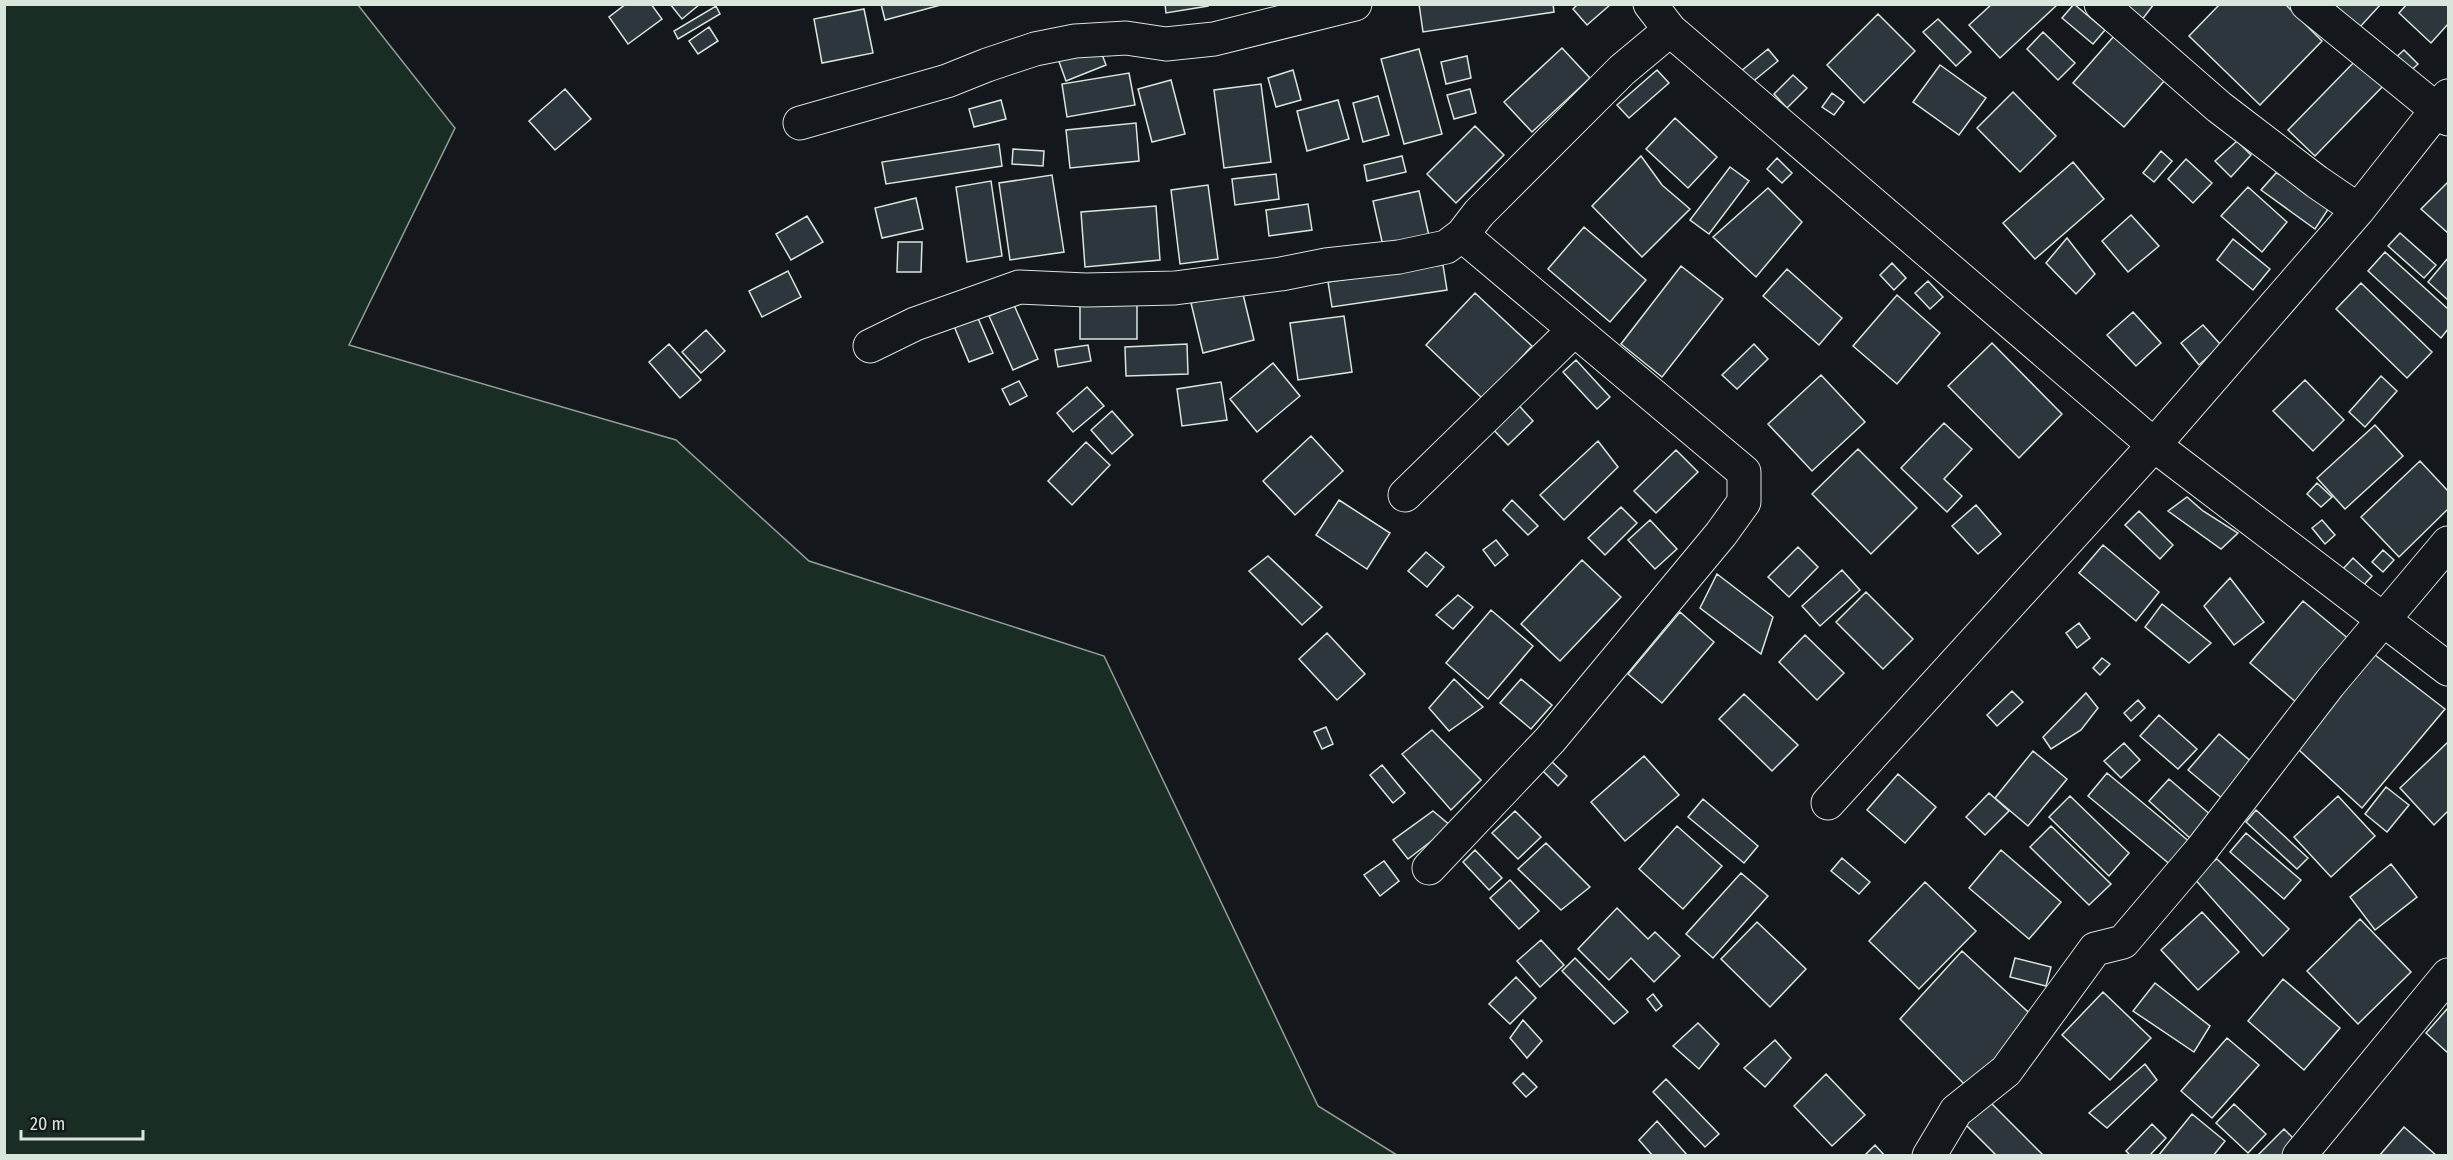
<svg xmlns="http://www.w3.org/2000/svg" width="2453" height="1160" font-family="'Fira Sans Condensed',sans-serif">
  <style>
    .green { fill: #1a2d24; stroke: #939e99; stroke-width: 1.5 }
    .building { fill: #2c363c; stroke: #d8e6dc; stroke-width: 1.5 }
    .lines { fill: none; stroke-linecap: round; stroke-linejoin: round }
    .minor-casing { stroke: #d8e6dc; stroke-width: 35 }
    .minor { stroke: #14181c; stroke-width: 33 }
  </style>
  <rect width="100%" height="100%" fill="#14181c"/>
  <path class="green" d="M 5,4 L 358,5 L 455,128 L 349,345 L 676,440 L 809,561 L 1104,656 L 1318,1106 L 1397,1155 L 5,1155 Z"/>
  <path class="building" d="M 626,4 L 651,4 L 662,19 L 628,44 L 609,17 Z
    M 670,4 L 700,4 L 682,19 Z
    M 881,4 L 941,4 L 941,5 L 885,20 Z
    M 1165,4 L 1208,4 L 1208,6 L 1166,13 Z
    M 1419,4 L 1553,4 L 1554,12 L 1423,32 Z
    M 1578,4 L 1611,4 L 1587,25 L 1573,9 Z
    M 1992,4 L 2058,4 L 2000,58 L 1969,25 Z
    M 2074,4 L 2105,30 L 2093,44 L 2062,18 Z
    M 2121,4 L 2154,4 L 2141,21 Z
    M 2220,4 L 2285,4 L 2322,41 L 2260,105 L 2189,36 Z
    M 2334,4 L 2381,4 L 2359,28 Z
    M 2407,4 L 2448,4 L 2448,24 L 2431,43 L 2399,13 Z
    M 716,6 L 720,14 L 678,39 L 674,31 Z
    M 864,9 L 873,53 L 822,63 L 814,19 Z
    M 1878,14 L 1915,51 L 1864,103 L 1827,65 Z
    M 1938,19 L 1971,52 L 1956,66 L 1923,32 Z
    M 709,27 L 718,41 L 698,54 L 689,41 Z
    M 2121,28 L 2172,72 L 2124,127 L 2073,83 Z
    M 2043,32 L 2075,63 L 2058,80 L 2027,49 Z
    M 1097,41 L 1106,65 L 1066,81 L 1057,56 Z
    M 1562,48 L 1590,78 L 1532,132 L 1504,102 Z
    M 1419,49 L 1442,134 L 1404,144 L 1381,59 Z
    M 1768,49 L 1778,61 L 1751,83 L 1741,71 Z
    M 2404,50 L 2418,64 L 2406,75 L 2392,61 Z
    M 1467,56 L 1471,78 L 1446,84 L 1441,62 Z
    M 2359,57 L 2386,83 L 2315,156 L 2288,130 Z
    M 1940,65 L 1986,98 L 1959,135 L 1913,102 Z
    M 1293,70 L 1301,100 L 1276,107 L 1268,78 Z
    M 1657,70 L 1669,83 L 1629,118 L 1617,105 Z
    M 1129,73 L 1135,105 L 1067,117 L 1062,84 Z
    M 1793,75 L 1807,88 L 1787,108 L 1774,94 Z
    M 1171,80 L 1185,134 L 1152,142 L 1138,89 Z
    M 1261,84 L 1271,162 L 1224,168 L 1214,90 Z
    M 565,89 L 591,119 L 555,150 L 529,121 Z
    M 1470,89 L 1476,113 L 1454,119 L 1447,95 Z
    M 2013,92 L 2056,136 L 2020,172 L 1977,128 Z
    M 1832,93 L 1844,102 L 1834,115 L 1822,107 Z
    M 1378,96 L 1389,135 L 1363,142 L 1353,103 Z
    M 1001,100 L 1006,119 L 974,127 L 969,109 Z
    M 1338,100 L 1349,139 L 1307,151 L 1297,111 Z
    M 1675,118 L 1717,157 L 1688,188 L 1646,149 Z
    M 1136,123 L 1139,161 L 1070,168 L 1066,130 Z
    M 1475,126 L 1504,155 L 1456,203 L 1427,174 Z
    M 2237,141 L 2251,155 L 2231,177 L 2215,161 Z
    M 999,144 L 1002,166 L 886,184 L 882,162 Z
    M 1013,149 L 1044,151 L 1043,166 L 1012,164 Z
    M 2161,151 L 2172,161 L 2154,182 L 2143,173 Z
    M 1402,156 L 1406,172 L 1367,181 L 1364,165 Z
    M 1641,156 L 1662,185 L 1690,209 L 1642,257 L 1592,206 Z
    M 1777,158 L 1792,173 L 1782,183 L 1767,169 Z
    M 2186,159 L 2212,183 L 2193,203 L 2168,179 Z
    M 2073,162 L 2104,199 L 2035,259 L 2003,223 Z
    M 1730,167 L 1749,181 L 1709,234 L 1690,220 Z
    M 2276,173 L 2306,185 L 2331,205 L 2315,229 L 2261,190 Z
    M 1276,174 L 1279,199 L 1235,205 L 1232,179 Z
    M 1052,175 L 1064,252 L 1010,260 L 999,183 Z
    M 991,181 L 1002,256 L 967,262 L 956,187 Z
    M 2448,182 L 2448,233 L 2421,209 Z
    M 1208,185 L 1218,259 L 1180,264 L 1171,190 Z
    M 2248,187 L 2287,222 L 2262,252 L 2221,216 Z
    M 1768,188 L 1802,222 L 1756,277 L 1713,237 Z
    M 1419,191 L 1429,236 L 1383,246 L 1373,201 Z
    M 916,198 L 923,229 L 882,238 L 875,208 Z
    M 1308,204 L 1312,230 L 1269,236 L 1266,210 Z
    M 1156,206 L 1160,260 L 1085,267 L 1081,212 Z
    M 2131,215 L 2159,246 L 2128,272 L 2102,241 Z
    M 807,216 L 823,242 L 791,260 L 776,234 Z
    M 1584,227 L 1646,280 L 1610,322 L 1548,269 Z
    M 2400,233 L 2436,265 L 2424,278 L 2388,246 Z
    M 2067,238 L 2095,274 L 2076,294 L 2046,263 Z
    M 2233,239 L 2270,269 L 2253,290 L 2217,260 Z
    M 898,242 L 922,242 L 921,272 L 897,272 Z
    M 2385,252 L 2448,309 L 2448,329 L 2441,338 L 2368,271 Z
    M 2448,258 L 2448,300 L 2428,282 Z
    M 1892,263 L 1906,278 L 1894,290 L 1880,275 Z
    M 1443,265 L 1447,290 L 1332,307 L 1328,282 Z
    M 1681,266 L 1723,299 L 1662,377 L 1621,344 Z
    M 1787,269 L 1842,318 L 1819,345 L 1763,296 Z
    M 788,271 L 801,297 L 762,317 L 749,291 Z
    M 1928,281 L 1943,297 L 1930,309 L 1915,293 Z
    M 2361,283 L 2432,352 L 2407,378 L 2336,309 Z
    M 1242,290 L 1254,340 L 1203,353 L 1191,303 Z
    M 1475,293 L 1532,346 L 1483,399 L 1426,345 Z
    M 1897,295 L 1940,333 L 1897,384 L 1853,346 Z
    M 1080,304 L 1137,304 L 1137,339 L 1080,339 Z
    M 1014,305 L 1038,359 L 1013,370 L 989,316 Z
    M 974,309 L 993,353 L 969,362 L 951,319 Z
    M 2133,312 L 2161,343 L 2136,366 L 2107,335 Z
    M 1344,316 L 1352,372 L 1298,380 L 1290,323 Z
    M 2203,325 L 2221,345 L 2199,365 L 2181,343 Z
    M 706,330 L 725,351 L 701,373 L 682,352 Z
    M 1992,343 L 2062,414 L 2019,458 L 1948,386 Z
    M 669,344 L 701,380 L 680,398 L 649,362 Z
    M 1187,344 L 1188,374 L 1126,376 L 1125,347 Z
    M 1754,344 L 1768,359 L 1737,389 L 1722,375 Z
    M 1088,345 L 1091,361 L 1058,367 L 1055,350 Z
    M 1576,360 L 1610,397 L 1597,409 L 1563,372 Z
    M 1273,363 L 1300,396 L 1257,432 L 1230,399 Z
    M 1821,375 L 1865,422 L 1812,471 L 1768,424 Z
    M 2381,376 L 2397,391 L 2365,427 L 2349,412 Z
    M 2305,380 L 2344,420 L 2313,451 L 2273,411 Z
    M 1019,381 L 1027,396 L 1010,405 L 1002,389 Z
    M 1221,382 L 1227,420 L 1182,426 L 1177,389 Z
    M 1087,387 L 1104,406 L 1073,432 L 1057,413 Z
    M 1514,400 L 1533,421 L 1508,445 L 1488,424 Z
    M 1112,411 L 1133,435 L 1112,454 L 1091,430 Z
    M 1944,423 L 1972,449 L 1944,479 L 1962,496 L 1947,512 L 1901,468 Z
    M 2375,425 L 2403,456 L 2345,509 L 2317,478 Z
    M 1311,436 L 1343,471 L 1295,515 L 1263,481 Z
    M 1598,441 L 1618,467 L 1564,520 L 1540,495 Z
    M 1086,442 L 1110,465 L 1072,505 L 1048,481 Z
    M 1858,449 L 1917,508 L 1871,554 L 1812,494 Z
    M 1676,450 L 1698,472 L 1656,513 L 1634,491 Z
    M 2420,461 L 2448,491 L 2448,509 L 2399,557 L 2361,517 Z
    M 2317,483 L 2332,497 L 2321,507 L 2307,494 Z
    M 2187,497 L 2203,511 L 2238,533 L 2221,549 L 2168,511 Z
    M 1339,500 L 1390,533 L 1367,569 L 1316,535 Z
    M 1512,500 L 1538,526 L 1528,535 L 1503,510 Z
    M 1976,505 L 2001,534 L 1978,554 L 1952,526 Z
    M 1621,507 L 1637,523 L 1605,555 L 1588,538 Z
    M 2139,511 L 2173,545 L 2160,559 L 2125,525 Z
    M 1650,520 L 1677,549 L 1655,569 L 1628,540 Z
    M 2322,520 L 2335,535 L 2325,544 L 2312,528 Z
    M 1496,540 L 1508,555 L 1495,566 L 1483,550 Z
    M 2103,545 L 2159,592 L 2136,621 L 2079,573 Z
    M 1798,547 L 1818,567 L 1789,597 L 1768,577 Z
    M 2383,550 L 2394,560 L 2383,572 L 2372,562 Z
    M 1426,552 L 1444,567 L 1427,587 L 1408,571 Z
    M 1268,556 L 1322,607 L 1302,625 L 1249,571 Z
    M 2353,558 L 2372,576 L 2361,588 L 2342,570 Z
    M 1582,560 L 1621,597 L 1560,661 L 1521,624 Z
    M 1842,570 L 1860,590 L 1820,626 L 1802,606 Z
    M 1717,574 L 1773,617 L 1761,654 L 1700,608 Z
    M 2230,578 L 2264,622 L 2234,645 L 2204,606 Z
    M 1866,592 L 1913,639 L 1883,669 L 1836,622 Z
    M 1458,595 L 1473,607 L 1453,629 L 1436,615 Z
    M 2303,601 L 2350,640 L 2297,703 L 2250,663 Z
    M 2162,604 L 2211,643 L 2189,663 L 2145,627 Z
    M 1491,610 L 1533,646 L 1488,699 L 1446,663 Z
    M 1680,612 L 1714,642 L 1662,703 L 1628,674 Z
    M 2079,623 L 2090,638 L 2077,648 L 2066,633 Z
    M 1327,633 L 1365,674 L 1337,700 L 1299,659 Z
    M 1805,635 L 1844,673 L 1817,700 L 1779,662 Z
    M 2366,648 L 2445,709 L 2362,808 L 2287,739 Z
    M 2102,658 L 2110,664 L 2100,675 L 2093,668 Z
    M 1454,679 L 1483,707 L 1449,731 L 1429,708 Z
    M 1521,679 L 1552,705 L 1531,729 L 1500,703 Z
    M 2012,691 L 2023,702 L 1997,726 L 1987,715 Z
    M 2086,693 L 2098,708 L 2081,730 L 2051,749 L 2043,737 Z
    M 1744,694 L 1798,745 L 1772,771 L 1719,719 Z
    M 2138,700 L 2145,708 L 2131,721 L 2124,713 Z
    M 2159,715 L 2197,749 L 2178,769 L 2140,736 Z
    M 1326,727 L 1333,744 L 1322,749 L 1314,732 Z
    M 1432,730 L 1481,780 L 1451,810 L 1402,754 Z
    M 2219,734 L 2260,769 L 2229,804 L 2188,770 Z
    M 2448,742 L 2448,811 L 2434,825 L 2400,788 Z
    M 2124,743 L 2140,760 L 2121,778 L 2104,761 Z
    M 2033,751 L 2067,779 L 2028,826 L 1995,798 Z
    M 1644,756 L 1679,795 L 1625,841 L 1591,802 Z
    M 1550,760 L 1567,776 L 1558,786 L 1541,769 Z
    M 1382,765 L 1405,793 L 1393,803 L 1370,775 Z
    M 2107,773 L 2197,848 L 2178,871 L 2088,796 Z
    M 1898,774 L 1936,807 L 1905,843 L 1867,810 Z
    M 2169,779 L 2212,816 L 2191,839 L 2149,801 Z
    M 2386,787 L 2409,805 L 2387,832 L 2365,814 Z
    M 1989,793 L 2009,811 L 1985,835 L 1966,817 Z
    M 2070,796 L 2129,853 L 2109,876 L 2049,817 Z
    M 2338,796 L 2375,836 L 2331,877 L 2294,837 Z
    M 1703,799 L 1758,846 L 1744,863 L 1688,817 Z
    M 2256,810 L 2308,858 L 2297,869 L 2246,822 Z
    M 1433,811 L 1451,826 L 1408,859 L 1393,840 Z
    M 1515,811 L 1541,837 L 1518,859 L 1492,833 Z
    M 1677,826 L 1722,866 L 1683,909 L 1639,869 Z
    M 2051,826 L 2111,884 L 2089,905 L 2030,847 Z
    M 2246,833 L 2301,880 L 2284,899 L 2230,852 Z
    M 1546,843 L 1590,887 L 1561,910 L 1518,869 Z
    M 1475,850 L 1502,878 L 1489,890 L 1463,862 Z
    M 2001,850 L 2061,902 L 2029,939 L 1969,888 Z
    M 1842,858 L 1870,882 L 1859,894 L 1831,871 Z
    M 2217,859 L 2289,929 L 2263,956 L 2192,876 Z
    M 1384,861 L 1399,881 L 1380,896 L 1364,875 Z
    M 2391,864 L 2417,897 L 2375,930 L 2350,897 Z
    M 1741,873 L 1768,896 L 1713,958 L 1686,934 Z
    M 1510,880 L 1539,911 L 1519,929 L 1490,898 Z
    M 1925,882 L 1976,931 L 1919,989 L 1869,941 Z
    M 1617,908 L 1648,939 L 1655,932 L 1680,956 L 1654,982 L 1631,958 L 1609,980 L 1578,949 Z
    M 2202,912 L 2239,952 L 2198,990 L 2161,950 Z
    M 2360,919 L 2411,972 L 2358,1024 L 2307,971 Z
    M 1757,922 L 1806,969 L 1770,1007 L 1721,959 Z
    M 1541,940 L 1564,965 L 1540,987 L 1517,961 Z
    M 1962,951 L 2038,1021 L 1972,1092 L 1900,1019 Z
    M 1575,958 L 1628,1012 L 1614,1024 L 1562,971 Z
    M 2015,958 L 2051,967 L 2046,986 L 2010,977 Z
    M 1516,977 L 1536,998 L 1510,1024 L 1489,1004 Z
    M 2283,979 L 2340,1028 L 2304,1070 L 2248,1021 Z
    M 2155,983 L 2210,1026 L 2194,1052 L 2133,1011 Z
    M 2103,992 L 2151,1038 L 2110,1080 L 2062,1035 Z
    M 1653,994 L 1662,1006 L 1656,1011 L 1647,999 Z
    M 2448,1008 L 2448,1053 L 2426,1033 Z
    M 1523,1020 L 1542,1041 L 1527,1058 L 1510,1038 Z
    M 1698,1023 L 1719,1044 L 1699,1069 L 1673,1046 Z
    M 2227,1038 L 2259,1065 L 2212,1118 L 2181,1091 Z
    M 1775,1040 L 1791,1058 L 1765,1087 L 1744,1068 Z
    M 2145,1064 L 2157,1080 L 2107,1128 L 2089,1113 Z
    M 1523,1073 L 1537,1087 L 1526,1097 L 1513,1083 Z
    M 1826,1074 L 1865,1115 L 1832,1146 L 1794,1106 Z
    M 1666,1079 L 1719,1134 L 1705,1147 L 1653,1092 Z
    M 1987,1099 L 2044,1156 L 1997,1156 L 1963,1122 Z
    M 2234,1104 L 2266,1134 L 2248,1153 L 2216,1123 Z
    M 2192,1114 L 2225,1141 L 2213,1156 L 2158,1156 Z
    M 1657,1121 L 1688,1156 L 1653,1156 L 1639,1140 Z
    M 2152,1124 L 2166,1138 L 2149,1156 L 2131,1156 L 2126,1151 Z
    M 2404,1127 L 2437,1156 L 2379,1156 Z
    M 2284,1129 L 2302,1147 L 2294,1156 L 2258,1155 Z
    M 1875,1145 L 1885,1156 L 1864,1156 Z"/>
  <g class="lines">
    <defs>
      <path id="minor" d="M 1650,4 L 1670,30 L 2154,445 L 2448,669
        M 2101,4 L 2219,107 L 2317,182 L 2358,210
        M 2307,4 L 2448,119
        M 800,123 L 947,81 L 987,65 L 1035,49 L 1075,41 L 1126,38 L 1166,44 L 1214,39 L 1355,4
        M 870,346 L 915,324 L 1019,287 L 1086,290 L 1175,288 L 1281,274 L 1326,265 L 1399,257 L 1446,247 L 1462,235 L 1479,213 L 1622,70 L 1670,30
        M 1405,495 L 1574,330
        M 1828,803 L 2154,445 L 2358,210 L 2448,96
        M 1429,868 L 1550,740 L 1721,534 L 1744,502 L 1744,472 L 1462,235
        M 1929,1156 L 1956,1111 L 2006,1071 L 2095,949 L 2123,942 L 2202,849 L 2330,683 L 2448,543
        M 2299,1156 L 2448,975"/>
    </defs>
    <use href="#minor" class="minor-casing"/>
    <use href="#minor" class="minor"/>
  </g>
  <rect width="2453" height="1160" fill="none" stroke="#d8e6dc" stroke-width="12"/>
  <path d="M21 1130v9h122v-9" fill="none" stroke="#d8e6dc" stroke-width="3"/>
  <text x="30" y="1130" font-size="18" fill="#d8e6dc" stroke="#14181c" stroke-width="4.5" paint-order="stroke">20 m</text>
</svg>
